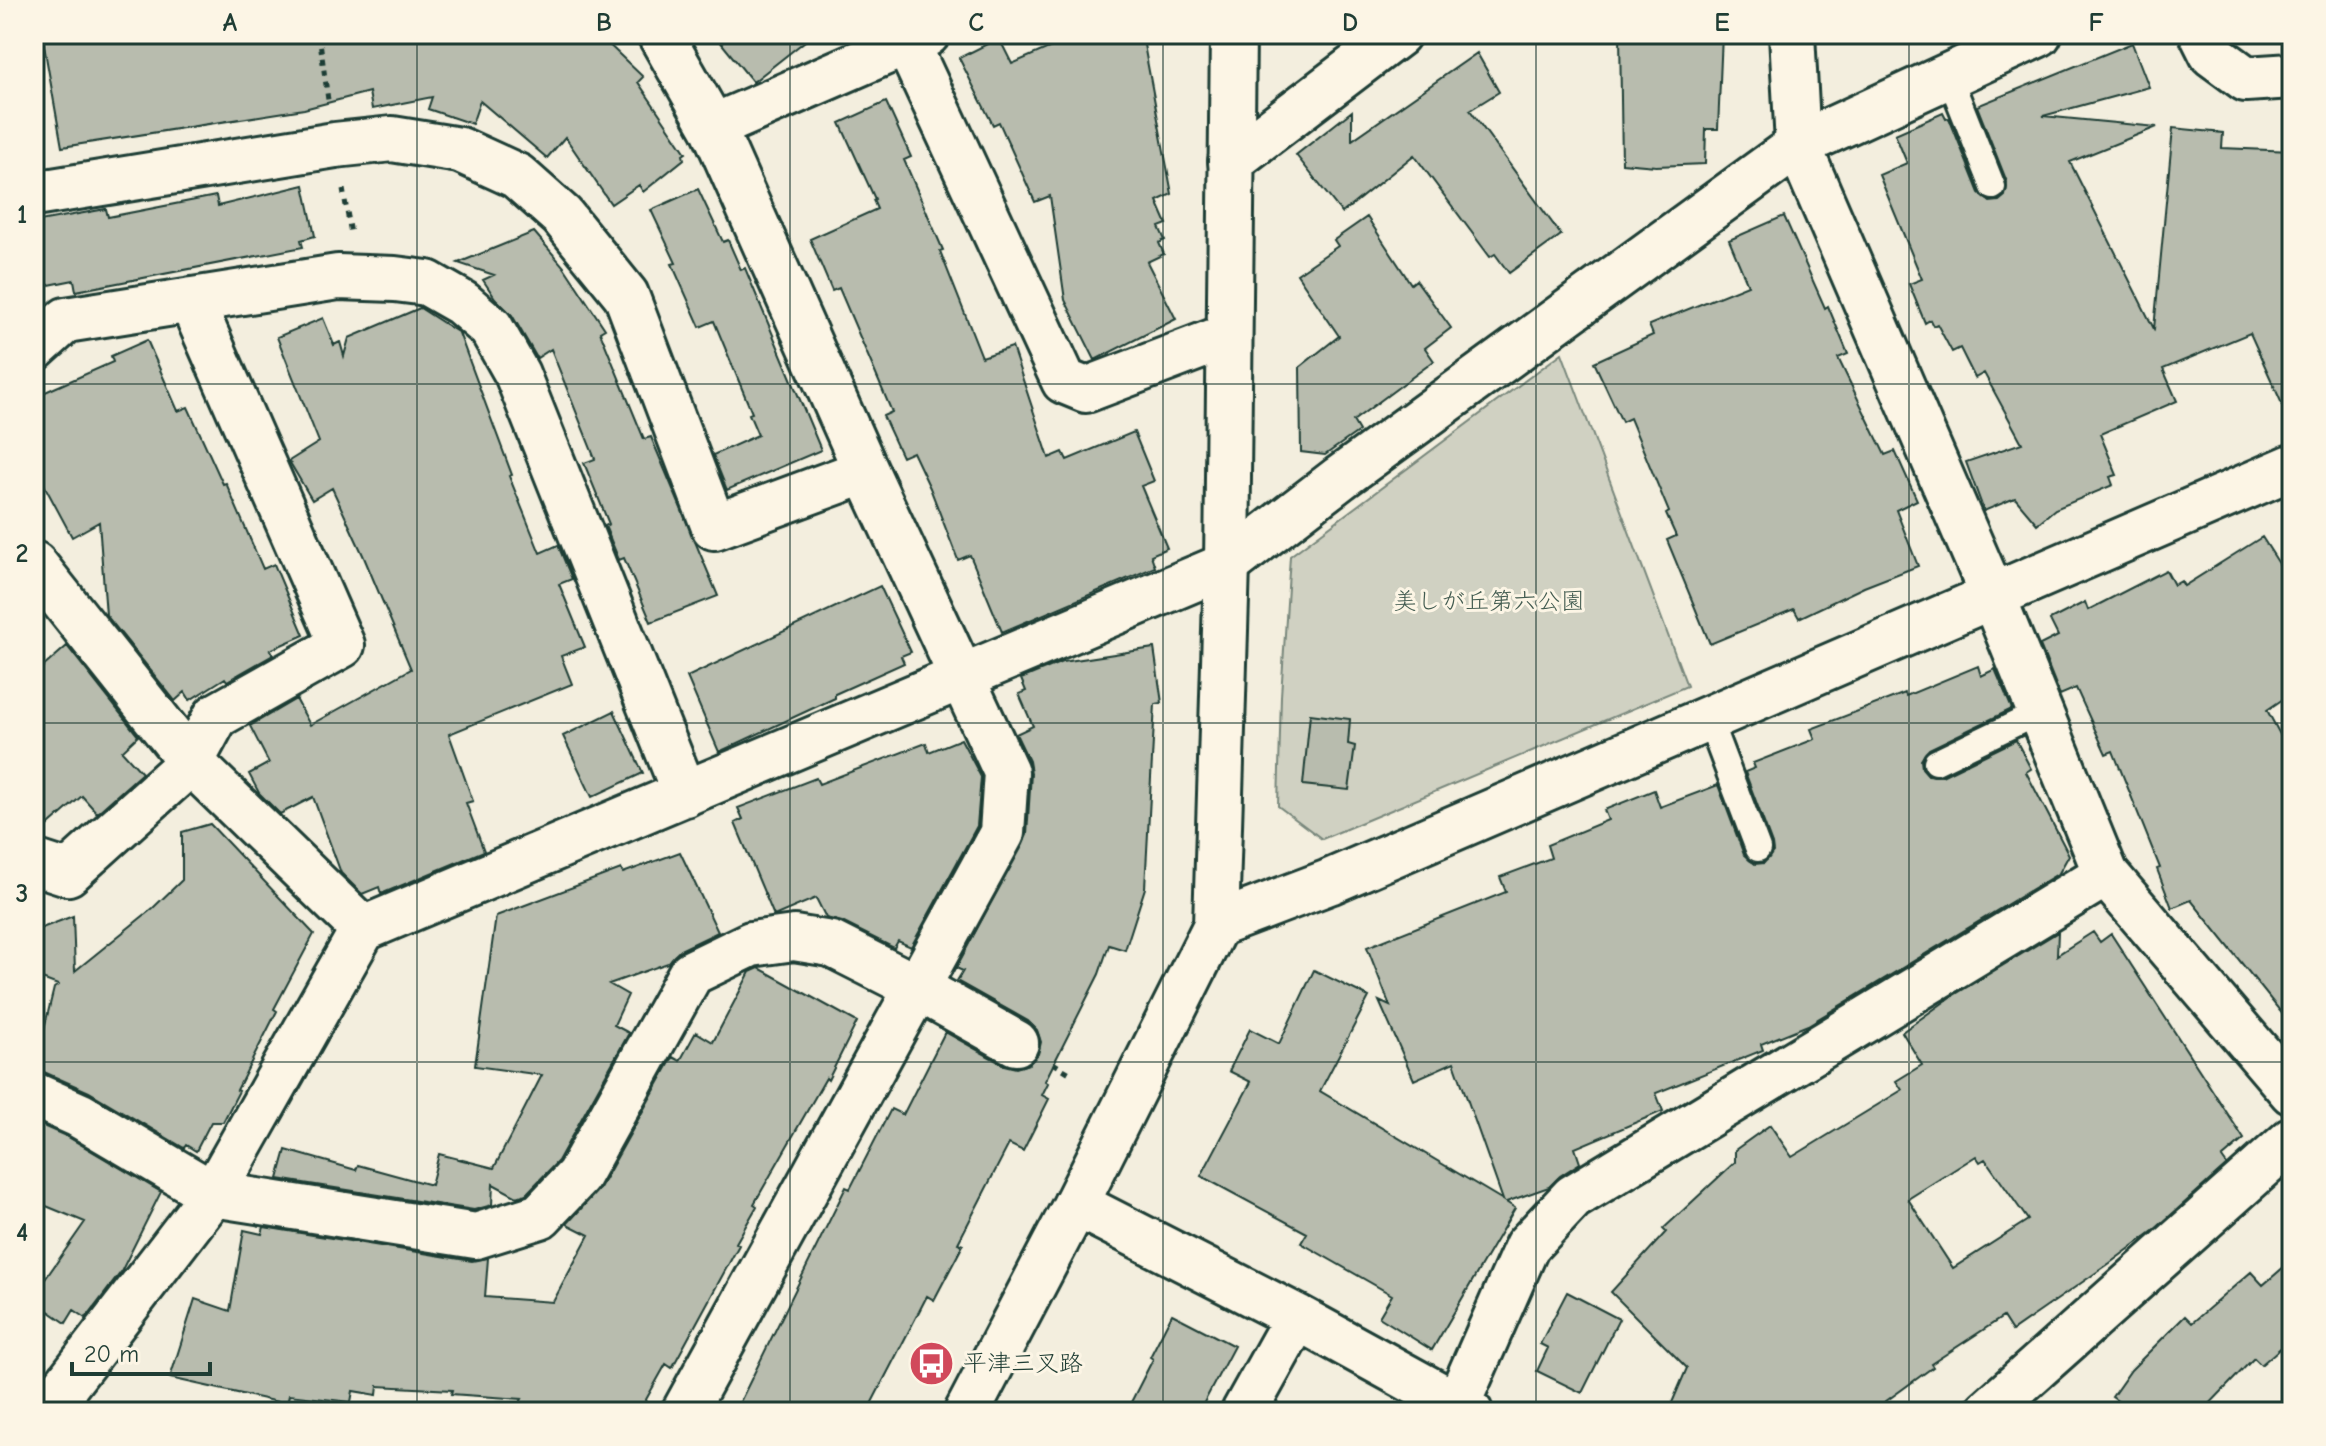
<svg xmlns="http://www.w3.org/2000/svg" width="2326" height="1446" font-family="'Comic Neue','Klee One',sans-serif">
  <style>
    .green { fill: #d0d1c2; stroke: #78877b; stroke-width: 2 }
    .building { fill: #b8bcae; stroke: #1f3d34; stroke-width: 2; fill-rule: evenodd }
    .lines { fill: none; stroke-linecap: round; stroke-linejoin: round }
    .lane-casing { stroke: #1f3d34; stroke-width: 30 }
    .street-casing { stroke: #1f3d34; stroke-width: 50 }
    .secondary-casing { stroke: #1f3d34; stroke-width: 50 }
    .path { stroke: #1f3d34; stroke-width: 5; stroke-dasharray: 6 6; stroke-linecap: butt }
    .lane { stroke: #fcf5e5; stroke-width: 24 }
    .street { stroke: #fcf5e5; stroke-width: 44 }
    .secondary { stroke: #fcf5e5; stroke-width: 44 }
    .grid { fill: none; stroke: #1f3d34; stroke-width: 2; stroke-opacity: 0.55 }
    .labels { text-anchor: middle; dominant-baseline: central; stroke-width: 6; stroke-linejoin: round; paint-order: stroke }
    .park-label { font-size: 24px; fill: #425b50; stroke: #fcf5e5 }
    .poi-label { font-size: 24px; fill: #1f3d34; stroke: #fcf5e5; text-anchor: start }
    .neatline { fill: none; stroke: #1f3d34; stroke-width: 3 }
    .grid-label { font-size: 26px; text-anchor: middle; font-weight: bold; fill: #1f3d34 }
  </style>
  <rect width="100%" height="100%" fill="#f3eede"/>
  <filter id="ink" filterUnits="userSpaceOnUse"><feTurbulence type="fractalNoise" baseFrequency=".0125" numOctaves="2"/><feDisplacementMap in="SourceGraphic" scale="16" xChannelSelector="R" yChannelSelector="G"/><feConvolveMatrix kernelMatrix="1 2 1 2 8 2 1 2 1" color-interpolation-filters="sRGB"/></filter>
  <g filter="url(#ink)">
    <path class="green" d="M 1562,353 L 1687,686 L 1322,839 L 1278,806 L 1281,696 L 1290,556 Z"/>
    <path class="building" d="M 42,34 L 598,34 L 643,77 L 638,82 L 686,153 L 683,155 L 684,159 L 643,192 L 639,185 L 611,204 L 565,137 L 547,158 L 480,101 L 472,124 L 428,109 L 432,97 L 372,109 L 369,92 L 304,109 L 62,147 Z
      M 714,34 L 814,34 L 753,82 Z
      M 1081,34 L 1142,34 L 1172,194 L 1157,201 L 1167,224 L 1159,227 L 1165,240 L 1159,243 L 1164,254 L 1147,262 L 1176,319 L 1095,360 L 1065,300 L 1050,196 L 1035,202 L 999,122 L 993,125 L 959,58 L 999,38 L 1012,64 Z
      M 1620,34 L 1722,34 L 1718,129 L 1706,129 L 1705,164 L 1656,166 L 1622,163 Z
      M 2132,43 L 2149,87 L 2043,116 L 2157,127 L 2070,162 L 2154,329 L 2173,128 L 2223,133 L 2222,148 L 2292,151 L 2292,426 L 2250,333 L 2163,369 L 2177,401 L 2100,434 L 2117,475 L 2110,477 L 2113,485 L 2055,509 L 2037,524 L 2015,498 L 1984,511 L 1966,462 L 2022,443 L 1984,373 L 1975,378 L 1960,348 L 1952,352 L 1937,324 L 1933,326 L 1930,320 L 1925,323 L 1909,284 L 1922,279 L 1879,175 L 1907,163 L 1895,134 L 1943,113 L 1946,119 L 1949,118 L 1979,193 L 1990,202 L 1999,201 L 2005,196 L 2007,182 L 1977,106 Z
      M 1477,53 L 1499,92 L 1470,110 L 1561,235 L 1509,273 L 1495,254 L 1490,257 L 1414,155 L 1342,213 L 1296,155 L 1352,111 L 1352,140 Z
      M 886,102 L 911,157 L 904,160 L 943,250 L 940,251 L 982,357 L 1012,347 L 1049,458 L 1063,452 L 1067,460 L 1134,432 L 1154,481 L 1141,486 L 1167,548 L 1151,555 L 1155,567 L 1002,632 L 970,555 L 958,560 L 930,488 L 913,452 L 902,457 L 883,416 L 892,412 L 839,288 L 832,291 L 810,239 L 877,209 L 873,200 L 875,199 L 840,123 Z
      M 304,185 L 315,236 L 301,240 L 303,247 L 76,291 L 74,280 L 34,288 L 34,222 L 106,209 L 108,217 L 216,196 L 218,206 Z
      M 698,189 L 723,242 L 728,240 L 741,270 L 745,268 L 821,450 L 727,490 L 713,455 L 758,435 L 749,414 L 752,413 L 714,321 L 700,327 L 672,264 L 676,263 L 651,210 Z
      M 1784,216 L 1825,308 L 1828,306 L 1848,354 L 1838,358 L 1885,455 L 1895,451 L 1917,500 L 1896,510 L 1918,566 L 1864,587 L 1799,618 L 1794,609 L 1710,644 L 1667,540 L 1676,536 L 1666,514 L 1669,512 L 1630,418 L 1622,422 L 1594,362 L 1653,335 L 1649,325 L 1748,285 L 1729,240 Z
      M 1367,217 L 1411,284 L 1416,280 L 1451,328 L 1425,348 L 1434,361 L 1353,421 L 1359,431 L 1325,455 L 1301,452 L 1300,367 L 1339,336 L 1297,274 L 1338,246 L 1334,240 Z
      M 534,232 L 564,267 L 605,329 L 600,332 L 644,439 L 651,437 L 718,596 L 651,622 L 624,558 L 619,560 L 605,526 L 609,524 L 584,463 L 595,459 L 551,349 L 537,358 L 512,315 L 495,298 L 483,280 L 494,275 L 458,263 Z
      M 420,308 L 459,333 L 512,475 L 509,476 L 540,553 L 558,545 L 572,579 L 559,584 L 585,647 L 561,656 L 572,684 L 449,734 L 473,801 L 466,803 L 484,851 L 381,894 L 379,887 L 362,894 L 341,873 L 313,797 L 280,814 L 259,793 L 249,774 L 269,763 L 250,726 L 296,699 L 310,725 L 411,669 L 363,555 L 332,488 L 312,500 L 289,461 L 319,442 L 277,337 L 323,318 L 334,345 L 340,342 L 344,356 L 349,338 Z
      M 147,340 L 178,411 L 188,407 L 223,484 L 226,483 L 263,569 L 274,564 L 304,635 L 270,650 L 273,655 L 227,681 L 225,678 L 190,700 L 185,692 L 175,701 L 106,615 L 99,522 L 72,537 L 34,466 L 34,397 L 113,362 L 111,356 Z
      M 2262,537 L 2292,584 L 2292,693 L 2267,710 L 2292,757 L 2292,1026 L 2191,900 L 2172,908 L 2157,869 L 2160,868 L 2113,751 L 2106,754 L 2076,688 L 2060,695 L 2040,645 L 2058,636 L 2050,620 L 2085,602 L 2088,610 L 2166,570 L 2174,585 L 2181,581 L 2184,586 Z
      M 880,586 L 911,652 L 901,656 L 904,663 L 835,694 L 835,698 L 719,752 L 687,677 Z
      M 67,646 L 138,736 L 122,751 L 142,773 L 97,813 L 82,796 L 34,838 L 34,675 Z
      M 1154,648 L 1162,703 L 1155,704 L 1145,888 L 1125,950 L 1109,945 L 1099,974 L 1045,1081 L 1048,1083 L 1042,1095 L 1049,1099 L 1023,1151 L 1009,1144 L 958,1243 L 963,1245 L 934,1300 L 927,1296 L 867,1412 L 735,1412 L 846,1187 L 850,1189 L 891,1109 L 903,1115 L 945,1032 L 1004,1065 L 1016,1068 L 1029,1064 L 1038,1054 L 1041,1042 L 1037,1030 L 1028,1021 L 957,981 L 963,971 L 956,968 L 1027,835 L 1031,773 L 1029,761 L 1016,734 L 1033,726 L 1019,694 L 1026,691 L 1021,679 L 1062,662 Z
      M 1978,666 L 1981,676 L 1995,669 L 2012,709 L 1929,749 L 1921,760 L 1922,768 L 1928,775 L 1942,776 L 2016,740 L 2031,769 L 2026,772 L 2069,855 L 2059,873 L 1808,1025 L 1761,1044 L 1763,1050 L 1656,1093 L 1663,1111 L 1575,1148 L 1580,1163 L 1560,1176 L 1549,1187 L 1506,1202 L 1515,1208 L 1432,1350 L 1379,1317 L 1392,1295 L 1301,1243 L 1307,1233 L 1201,1176 L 1251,1082 L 1229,1071 L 1250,1029 L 1279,1044 L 1314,970 L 1369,997 L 1320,1091 L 1503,1200 L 1454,1062 L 1414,1080 L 1379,1001 L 1390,1006 L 1367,947 L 1506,892 L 1500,877 L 1551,858 L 1547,845 L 1608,820 L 1604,810 L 1654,790 L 1660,807 L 1718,785 L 1744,855 L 1755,864 L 1764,863 L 1773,852 L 1772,844 L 1745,772 L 1755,768 L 1753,763 L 1815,739 L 1811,729 L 1905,693 L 1906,696 Z
      M 614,711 L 643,773 L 592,797 L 563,736 Z
      M 1310,714 L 1350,719 L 1348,744 L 1355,746 L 1349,790 L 1303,785 Z
      M 961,739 L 981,777 L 977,826 L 911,947 L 898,941 L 894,948 L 842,922 L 826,918 L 816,898 L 774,916 L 735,823 L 743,819 L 738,808 L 816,778 L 819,784 L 926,743 L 929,752 Z
      M 210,824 L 314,934 L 274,1009 L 277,1011 L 237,1090 L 239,1091 L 223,1122 L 211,1122 L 196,1151 L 186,1145 L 184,1148 L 89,1092 L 44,1072 L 34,1070 L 54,988 L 58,985 L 34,976 L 34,931 L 73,916 L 75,971 L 153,908 L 182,880 L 182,832 Z
      M 680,852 L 718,932 L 680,950 L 668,963 L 609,984 L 628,995 L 614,1025 L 629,1033 L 558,1161 L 526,1194 L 517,1197 L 493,1184 L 492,1205 L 474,1210 L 278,1179 L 286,1150 L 356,1170 L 358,1165 L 431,1185 L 439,1154 L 494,1168 L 542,1075 L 475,1066 L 496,916 L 621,869 L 623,873 Z
      M 2058,932 L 2057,955 L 2093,932 L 2100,942 L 2111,934 L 2244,1139 L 2222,1158 L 2227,1165 L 2153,1231 L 2110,1263 L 2012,1331 L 2003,1317 L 1931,1364 L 1933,1367 L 1871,1412 L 1668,1412 L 1687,1368 L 1611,1292 L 1666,1232 L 1663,1229 L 1735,1162 L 1735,1150 L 1770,1125 L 1792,1157 L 1902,1090 L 1896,1081 L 1922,1065 L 1902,1032 L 1954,995 ZM 1976,1156 L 1980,1162 L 1985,1159 L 2028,1220 L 1953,1268 L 1908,1199 Z
      M 759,968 L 857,1022 L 828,1080 L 826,1078 L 754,1204 L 757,1206 L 736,1243 L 739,1245 L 672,1368 L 666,1364 L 639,1412 L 515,1412 L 522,1399 L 451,1394 L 452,1390 L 378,1386 L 377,1395 L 353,1391 L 351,1402 L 289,1395 L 287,1404 L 170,1378 L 195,1299 L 230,1311 L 244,1230 L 262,1234 L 264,1227 L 472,1261 L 488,1258 L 485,1297 L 553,1302 L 589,1235 L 567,1224 L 600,1188 L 673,1057 L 680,1061 L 696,1032 L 713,1042 L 750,972 Z
      M 34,1122 L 68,1137 L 161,1192 L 121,1272 L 86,1318 L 74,1310 L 66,1323 L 34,1301 L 34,1295 L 85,1222 L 34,1201 Z
      M 2292,1260 L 2292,1338 L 2261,1365 L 2254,1358 L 2202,1412 L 2133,1412 L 2112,1397 L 2131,1370 L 2185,1316 L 2192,1323 L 2251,1272 L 2263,1285 Z
      M 1567,1292 L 1619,1319 L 1582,1393 L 1537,1371 L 1548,1348 L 1540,1344 Z
      M 1172,1314 L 1234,1346 L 1199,1412 L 1126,1412 L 1153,1359 L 1150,1357 Z"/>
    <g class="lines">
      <defs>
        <path id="lane" d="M 1949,76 L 1993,187
          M 1708,717 L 1758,849
          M 1936,762 L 2040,712"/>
        <path id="street" d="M 660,34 L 713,127 L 866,471 L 1006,772 L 1002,833 L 684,1412
          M 900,34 L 907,43 L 1064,381 L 1086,390 L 1228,336
          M 1792,34 L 1798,145 L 1992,594 L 2106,874 L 2292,1092
          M 2202,34 L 2212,54 L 2246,79 L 2292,76
          M 713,127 L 927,34
          M 1231,161 L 1398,34
          M 34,194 L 335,145 L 392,139 L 460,150 L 517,176 L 562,216 L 626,295 L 714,527 L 866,471
          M 34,349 L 66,320 L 338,277 L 395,279 L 427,283 L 462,303 L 491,328 L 517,374 L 685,794
          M 34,564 L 191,762 L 363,929
          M 34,862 L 68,873 L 191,762 L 216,716 L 342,645 L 191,300
          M 34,1095 L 79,1115 L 213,1194 L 476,1236 L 540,1216 L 578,1176 L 691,973 L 751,944 L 794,938 L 831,944 L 918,988 L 1016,1043
          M 1076,1204 L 1297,1317 L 1470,1412
          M 41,1412 L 56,1398 L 213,1194 L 363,929 L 1227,565 L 1340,478 L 1798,145 L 2039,34
          M 1244,1412 L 1297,1317
          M 1454,1412 L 1527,1246 L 1573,1197 L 2106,874
          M 1987,1412 L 2292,1140"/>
        <path id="secondary" d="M 1216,925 L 1329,882 L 2292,467
          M 967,1412 L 1076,1204 L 1216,925 L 1227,565 L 1233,34"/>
      </defs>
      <use href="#lane" class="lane-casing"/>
      <use href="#street" class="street-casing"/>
      <use href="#secondary" class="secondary-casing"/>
      <path class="path" d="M 319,34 L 328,100
        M 343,189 L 351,234
        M 1053,1063 L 1073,1075"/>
      <use href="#lane" class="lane"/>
      <use href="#street" class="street"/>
      <use href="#secondary" class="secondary"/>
    </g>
  </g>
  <path class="grid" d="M 417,34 L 417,1412M 790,34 L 790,1412M 1163,34 L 1163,1412M 1536,34 L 1536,1412M 1909,34 L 1909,1412M 34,384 L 2292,384M 34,723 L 2292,723M 34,1062 L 2292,1062"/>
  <defs>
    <symbol id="bus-disc" viewBox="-11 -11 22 22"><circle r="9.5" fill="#d1495b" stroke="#fcf5e5"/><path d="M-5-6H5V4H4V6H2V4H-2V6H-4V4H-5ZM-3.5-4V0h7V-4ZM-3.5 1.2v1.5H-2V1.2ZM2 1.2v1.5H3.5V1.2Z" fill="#fff"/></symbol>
  </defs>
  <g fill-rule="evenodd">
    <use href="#bus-disc" x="906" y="1338" width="51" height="51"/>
  </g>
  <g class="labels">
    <g class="park-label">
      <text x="1489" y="601">美しが丘第六公園</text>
    </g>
    <g class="poi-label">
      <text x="963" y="1363">平津三叉路</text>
    </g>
  </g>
  <rect width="2326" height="1446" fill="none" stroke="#fcf5e5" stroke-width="88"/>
  <path d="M72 1362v12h138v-12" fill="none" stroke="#1f3d34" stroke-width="4"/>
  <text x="84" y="1362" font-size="24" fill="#1f3d34" stroke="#fcf5e5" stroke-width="6" paint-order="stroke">20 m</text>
  <rect x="44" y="44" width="2238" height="1358" class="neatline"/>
  <g class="grid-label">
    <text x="230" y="31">A</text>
    <text x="604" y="31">B</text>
    <text x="976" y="31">C</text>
    <text x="1350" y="31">D</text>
    <text x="1722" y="31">E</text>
    <text x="2096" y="31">F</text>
    <text x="22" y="223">1</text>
    <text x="22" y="562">2</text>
    <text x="22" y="902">3</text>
    <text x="22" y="1241">4</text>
  </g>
</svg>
